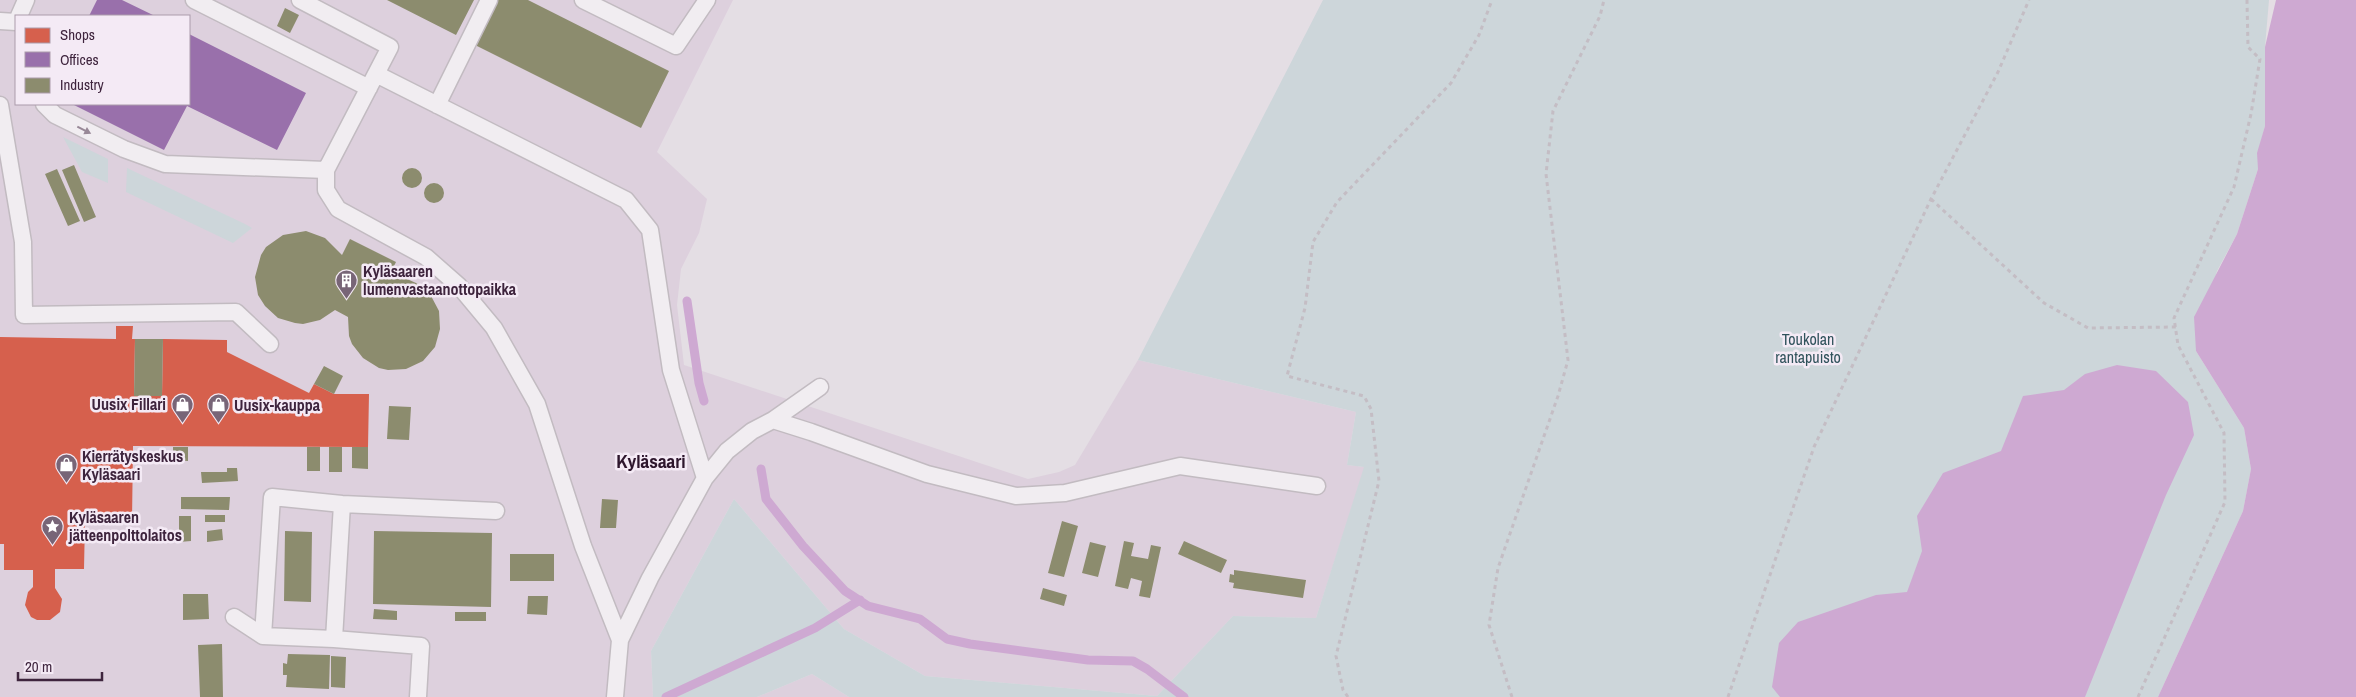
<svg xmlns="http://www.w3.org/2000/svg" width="2356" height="697" font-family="'Archivo Narrow',sans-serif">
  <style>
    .built { fill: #ddd0dd; fill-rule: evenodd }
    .green { fill: #cdd6da }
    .water { fill: #cea9d2 }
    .shops { fill: #d6604d }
    .offices { fill: #9970ab }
    .industry { fill: #8c8c6e }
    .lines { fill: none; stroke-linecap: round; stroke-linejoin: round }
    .stream { stroke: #cea9d2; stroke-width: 9 }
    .service-casing { stroke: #c2bbc1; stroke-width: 19 }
    .path { stroke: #c4bdc4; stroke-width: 3; stroke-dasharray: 4 4; stroke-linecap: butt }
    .service { stroke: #f1edf1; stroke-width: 16 }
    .oneway { fill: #988897 }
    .labels { text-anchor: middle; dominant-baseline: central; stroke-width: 5; stroke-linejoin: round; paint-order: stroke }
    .poi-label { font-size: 16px; font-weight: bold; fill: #3e243d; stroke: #f4eaf5; text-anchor: start }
    .park-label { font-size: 16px; fill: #30525b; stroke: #f4eaf5 }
    .quarter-label { font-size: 19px; font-weight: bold; fill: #2e162d; stroke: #f4eaf5 }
  </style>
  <rect width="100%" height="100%" fill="#e4dee4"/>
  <path class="built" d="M 0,0 L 733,0 L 657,152 L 707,199 L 699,233 L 681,269 L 677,305 L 684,365 L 1028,479 L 1059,472 L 1075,465 L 1138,360 L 1356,412 L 1347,465 L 1365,467 L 1316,618 L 1233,616 L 1157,696 L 925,676 L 844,629 L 734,499 L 651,651 L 653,697 L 0,697 ZM 16,16 L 189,16 L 189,104 L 16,104 Z
    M 812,674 L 849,697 L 757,697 Z"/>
  <path class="green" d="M 1323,0 L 2269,0 L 2265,47 L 2265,126 L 2258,153 L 2258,169 L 2237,234 L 2217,271 L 2196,351 L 2244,428 L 2251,469 L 2243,511 L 2158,697 L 849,697 L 812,674 L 757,697 L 653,697 L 651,651 L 734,499 L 844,629 L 925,676 L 1157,696 L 1233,616 L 1316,618 L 1364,467 L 1347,465 L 1356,412 L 1138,360 Z
    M 63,137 L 108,159 L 108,183 L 82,172 Z
    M 127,168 L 245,224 L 252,228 L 233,243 L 126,192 Z"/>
  <path class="water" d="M 2276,0 L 2356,0 L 2356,697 L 2158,697 L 2243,511 L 2251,469 L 2244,428 L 2196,351 L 2194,317 L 2237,234 L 2258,169 L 2257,153 L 2265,126 L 2265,47 Z
    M 2117,365 L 2156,371 L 2188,402 L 2194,435 L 2166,495 L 2085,697 L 1780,697 L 1772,687 L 1779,643 L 1798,622 L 1876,595 L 1907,592 L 1922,551 L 1917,516 L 1943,473 L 2001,451 L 2023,396 L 2064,390 L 2085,374 Z"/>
  <path class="shops" d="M 116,326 L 133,326 L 132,339 L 135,339 L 134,396 L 162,396 L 163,339 L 227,340 L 227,352 L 309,393 L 314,384 L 334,394 L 369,394 L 368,447 L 133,446 L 132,521 L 85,520 L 84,569 L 55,569 L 55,588 L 62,599 L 60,612 L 50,620 L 37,620 L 31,617 L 25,605 L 28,592 L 33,587 L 33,570 L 4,570 L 4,544 L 0,544 L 0,337 L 116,339 Z"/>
  <path class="offices" d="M 97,0 L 122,0 L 155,16 L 89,16 Z
    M 189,34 L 306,93 L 277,150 L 187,106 L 164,150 L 72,104 L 189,104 Z"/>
  <path class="industry" d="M 387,0 L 474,0 L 456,35 Z
    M 495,0 L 528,0 L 669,71 L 641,128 L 473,44 Z
    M 285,8 L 299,15 L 290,33 L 277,26 Z
    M 74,165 L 96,217 L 84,222 L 62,170 Z
    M402 178a10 10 0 1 1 20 0a10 10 0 1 1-20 0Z
    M 57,169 L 80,221 L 68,226 L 45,174 Z
    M424 193a10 10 0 1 1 20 0a10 10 0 1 1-20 0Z
    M 306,231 L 325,238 L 342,255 L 350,239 L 396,262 L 388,278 L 407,279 L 416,283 L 430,294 L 439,311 L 440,329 L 435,347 L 423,361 L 406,369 L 388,370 L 379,368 L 363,358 L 352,344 L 349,336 L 348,317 L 335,310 L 320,320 L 303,324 L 295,323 L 278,318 L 265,306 L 258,295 L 255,277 L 261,255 L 266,247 L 283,235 Z
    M 135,339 L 163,339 L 162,396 L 134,396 Z
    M 324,366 L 343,376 L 334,394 L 314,384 Z
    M 389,406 L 411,407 L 409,440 L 387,439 Z
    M 173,447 L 188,447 L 188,461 L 173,460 Z
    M 307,447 L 320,447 L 320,471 L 307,471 Z
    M 329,447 L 342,447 L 342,472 L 329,472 Z
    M 352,447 L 368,447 L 368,469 L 352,468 Z
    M 227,468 L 237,468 L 238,481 L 202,483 L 201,472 L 227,472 Z
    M 181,497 L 230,497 L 229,510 L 181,509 Z
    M 602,499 L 618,500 L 616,528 L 600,528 Z
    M 205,515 L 225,515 L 225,522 L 205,522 Z
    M 179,516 L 191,516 L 191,541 L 179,542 Z
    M 1062,521 L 1078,526 L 1064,577 L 1048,573 Z
    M 222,529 L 223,540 L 207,542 L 207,531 Z
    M 285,531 L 312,532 L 311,602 L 284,601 Z
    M 374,531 L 492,533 L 491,607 L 373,604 Z
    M 1124,541 L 1134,543 L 1131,556 L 1148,559 L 1151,545 L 1161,547 L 1150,598 L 1139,596 L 1142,581 L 1131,578 L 1128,589 L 1115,586 Z
    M 1184,541 L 1227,560 L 1221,573 L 1178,554 Z
    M 1090,542 L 1106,546 L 1098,577 L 1082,573 Z
    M 510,554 L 554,554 L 554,581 L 510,581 Z
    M 1234,570 L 1306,580 L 1303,598 L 1233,588 L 1234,583 L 1229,582 L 1230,574 L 1234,575 Z
    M 1043,588 L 1067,595 L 1064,606 L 1040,599 Z
    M 183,594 L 208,594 L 209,619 L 183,620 Z
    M 528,596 L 548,596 L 547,615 L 527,614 Z
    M 374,609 L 397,611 L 397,620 L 373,619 Z
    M 455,612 L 486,612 L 486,621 L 455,621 Z
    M 222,644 L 223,697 L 200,697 L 198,645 Z
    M 288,654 L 330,655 L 329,689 L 286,687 L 287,675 L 283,675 L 283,663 L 287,664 Z
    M 331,656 L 346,657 L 345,688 L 331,687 Z"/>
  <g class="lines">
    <path class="stream" d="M 687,301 L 699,383 L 704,401
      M 761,469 L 766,499 L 803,546 L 845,591 L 868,606 L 920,619 L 947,639 L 970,644 L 1088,660 L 1133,661 L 1147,669 L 1184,697
      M 666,697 L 815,628 L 860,600"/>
    <defs>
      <path id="service" d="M 194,0 L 369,88
        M 583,0 L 676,46 L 707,0
        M 19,16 L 26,0
        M 0,21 L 16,22
        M 376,74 L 626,200 L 650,230 L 671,370 L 705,478
        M 44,104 L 55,115 L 124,149 L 165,164 L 326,170 L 390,47 L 300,0
        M 0,105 L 23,242 L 24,315 L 236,312 L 270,344
        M 437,105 L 489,0
        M 326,170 L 326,190 L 338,209 L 426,257 L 459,286 L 494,328 L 537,404 L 583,546 L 620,640 L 615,697
        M 773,420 L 811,432 L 927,474 L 1016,496 L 1065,493 L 1180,466 L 1317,486
        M 234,617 L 263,636 L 334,639 L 421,646 L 418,697
        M 263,636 L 272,497 L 342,504 L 496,511
        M 334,639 L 342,504
        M 620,640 L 650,578 L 705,478 L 727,451 L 752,431 L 773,420 L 820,387"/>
    </defs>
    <use href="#service" class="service-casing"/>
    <path class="path" d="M 1931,199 L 2044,303 L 2088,328 L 2176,327
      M 1348,697 L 1343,690 L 1336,656 L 1379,481 L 1371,409 L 1364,396 L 1287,376 L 1305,308 L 1313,242 L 1337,202 L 1451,83 L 1479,35 L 1492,0
      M 1512,697 L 1489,625 L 1498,568 L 1558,396 L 1568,360 L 1546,174 L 1553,111 L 1600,16 L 1604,0
      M 1728,697 L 1814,447 L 1931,199 L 1998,72 L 2029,0
      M 2138,697 L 2225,502 L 2224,433 L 2178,345 L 2174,318 L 2234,187 L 2251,114 L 2260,59 L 2248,47 L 2247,0"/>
    <use href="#service" class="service"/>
  </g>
  <defs><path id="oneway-solid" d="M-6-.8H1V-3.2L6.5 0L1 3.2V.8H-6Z" transform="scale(1.25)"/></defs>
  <use class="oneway" href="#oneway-solid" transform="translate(84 130) rotate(27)"/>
  <defs>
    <symbol id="building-pin" viewBox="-11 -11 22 30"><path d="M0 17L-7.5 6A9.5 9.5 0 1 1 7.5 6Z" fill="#786577" stroke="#f4eaf5"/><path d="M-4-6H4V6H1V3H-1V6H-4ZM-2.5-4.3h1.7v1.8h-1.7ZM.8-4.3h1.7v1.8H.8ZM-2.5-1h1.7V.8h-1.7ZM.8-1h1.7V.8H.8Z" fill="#fff"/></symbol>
    <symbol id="shop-pin" viewBox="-11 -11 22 30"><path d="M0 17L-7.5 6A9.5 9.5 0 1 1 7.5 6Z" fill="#786577" stroke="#f4eaf5"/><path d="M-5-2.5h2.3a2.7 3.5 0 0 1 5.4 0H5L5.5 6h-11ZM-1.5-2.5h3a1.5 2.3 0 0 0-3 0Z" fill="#fff"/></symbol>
    <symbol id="sight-pin" viewBox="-11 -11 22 30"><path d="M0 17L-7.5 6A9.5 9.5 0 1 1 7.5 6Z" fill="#786577" stroke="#f4eaf5"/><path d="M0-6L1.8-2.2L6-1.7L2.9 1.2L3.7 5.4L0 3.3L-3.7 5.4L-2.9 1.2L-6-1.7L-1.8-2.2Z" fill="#fff"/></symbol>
  </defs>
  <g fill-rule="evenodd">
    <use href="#building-pin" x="334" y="268" width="25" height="34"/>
    <use href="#shop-pin" x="170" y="392" width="25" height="34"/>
    <use href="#shop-pin" x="206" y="392" width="25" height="34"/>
    <use href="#shop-pin" x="54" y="452" width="25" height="34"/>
    <use href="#sight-pin" x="40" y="514" width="25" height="34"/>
  </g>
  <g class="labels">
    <g class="poi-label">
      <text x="363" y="271">Kyläsaaren<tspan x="363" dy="18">lumenvastaanottopaikka</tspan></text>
      <text x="166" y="404" text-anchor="end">Uusix Fillari</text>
      <text x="234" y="405">Uusix-kauppa</text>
      <text x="82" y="456">Kierrätyskeskus<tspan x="82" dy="18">Kyläsaari</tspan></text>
      <text x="69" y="517">Kyläsaaren<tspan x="69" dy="18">jätteenpolttolaitos</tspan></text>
    </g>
    <g class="park-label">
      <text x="1808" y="339">Toukolan<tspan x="1808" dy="18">rantapuisto</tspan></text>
    </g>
    <g class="quarter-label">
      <text x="651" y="461">Kyläsaari</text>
    </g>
  </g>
  <rect x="15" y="15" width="175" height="90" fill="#f4eaf5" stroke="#ab9bab"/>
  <rect x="25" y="28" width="25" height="15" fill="#d6604d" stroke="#ab9bab"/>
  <text x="60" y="40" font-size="15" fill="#3e243d">Shops</text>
  <rect x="25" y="52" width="25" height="15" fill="#9970ab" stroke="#ab9bab"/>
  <text x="60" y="65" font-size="15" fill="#3e243d">Offices</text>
  <rect x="25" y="78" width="25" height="15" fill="#8c8c6e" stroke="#ab9bab"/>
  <text x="60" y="90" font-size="15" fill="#3e243d">Industry</text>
  <path d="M18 672v8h84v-8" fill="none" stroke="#3e243d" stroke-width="2.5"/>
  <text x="25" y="672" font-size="15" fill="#3e243d" stroke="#f4eaf5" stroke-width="4" paint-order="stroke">20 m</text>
</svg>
